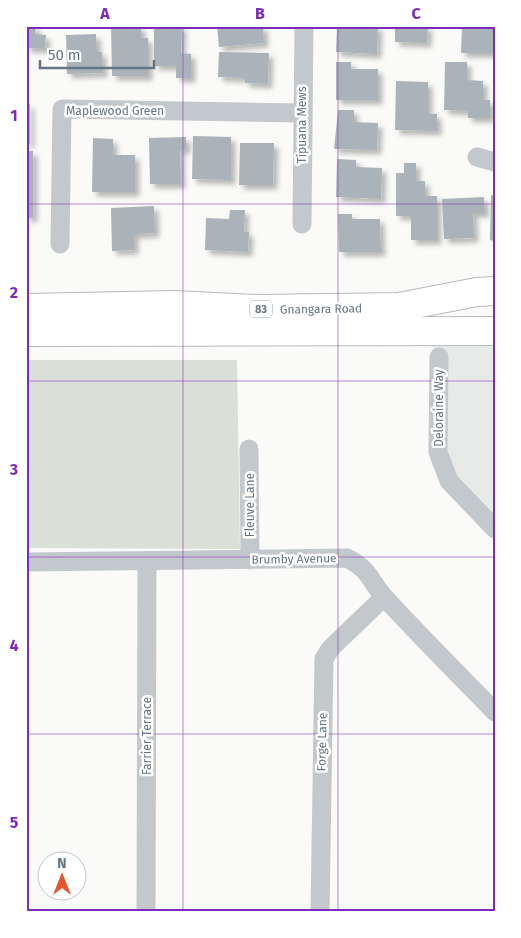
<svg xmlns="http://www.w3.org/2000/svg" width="521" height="938" font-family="'Fira Sans',sans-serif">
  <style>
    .built { fill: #e8e9e9 }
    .green { fill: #dadfd7 }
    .building { fill: #aab3b9; filter: url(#shadow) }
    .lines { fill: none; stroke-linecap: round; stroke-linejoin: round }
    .primary-casing { stroke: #b5babe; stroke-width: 30 }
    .minor { stroke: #c3c8cc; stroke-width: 19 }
    .primary { stroke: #fff; stroke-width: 28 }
    .grid { fill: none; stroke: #7b2cbf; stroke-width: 1; stroke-opacity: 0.55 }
    .labels { text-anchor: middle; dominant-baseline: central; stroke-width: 5; stroke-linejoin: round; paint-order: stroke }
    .shield { fill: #fff; stroke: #939fa8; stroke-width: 1 }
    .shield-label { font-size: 11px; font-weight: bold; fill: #657683 }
    .street-label { font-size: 12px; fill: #657683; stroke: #fff }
    .neatline { fill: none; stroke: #7b2cbf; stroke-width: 2 }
    .grid-label { font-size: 16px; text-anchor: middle; font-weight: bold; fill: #7b2cbf }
  </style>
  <defs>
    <filter id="shadow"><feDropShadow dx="4.5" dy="4.5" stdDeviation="2.5" flood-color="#0004"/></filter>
  </defs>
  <rect width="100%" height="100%" fill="#fafaf8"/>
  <path class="built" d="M 433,331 L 495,335 L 495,539 L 432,465 Z"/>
  <path class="green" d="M 26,360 L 237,360 L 240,549 L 26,548 Z"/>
  <path class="building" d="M 26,26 L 36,26 L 35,34 L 46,35 L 45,49 L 26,48 Z
    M 111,26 L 141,26 L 141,38 L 148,38 L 148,76 L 112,76 Z
    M 154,26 L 182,26 L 181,53 L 191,54 L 191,78 L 176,78 L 176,66 L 154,66 Z
    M 217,26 L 263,26 L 264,43 L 219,47 Z
    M 337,26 L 378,26 L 377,54 L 336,52 Z
    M 395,26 L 428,26 L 427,43 L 395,42 Z
    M 462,26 L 493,26 L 493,53 L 461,53 Z
    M 96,34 L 97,52 L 102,52 L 103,73 L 67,74 L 66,35 Z
    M 219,52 L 269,53 L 268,84 L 245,83 L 245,78 L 218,77 Z
    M 336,62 L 351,62 L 351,69 L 378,69 L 378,100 L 336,100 Z
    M 445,62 L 467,62 L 467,80 L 483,81 L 483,100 L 490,100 L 490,118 L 468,118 L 468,111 L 444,110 Z
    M 396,81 L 428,82 L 428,114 L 437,114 L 437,131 L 395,130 Z
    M 26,104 L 30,104 L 30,144 L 26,144 Z
    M 338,110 L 354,110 L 354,122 L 378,123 L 377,150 L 334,149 Z
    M 193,136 L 231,137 L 231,180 L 192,179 Z
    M 186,137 L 186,149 L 180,150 L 181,184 L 150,184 L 149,138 Z
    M 93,138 L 113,139 L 113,155 L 135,155 L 135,192 L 92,192 Z
    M 240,143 L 274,143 L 273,185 L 239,185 Z
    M 26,151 L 33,151 L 33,218 L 26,218 Z
    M 337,159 L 356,160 L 356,167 L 382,168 L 381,199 L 336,197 Z
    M 404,163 L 416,163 L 416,181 L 425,181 L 425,196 L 437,196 L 437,240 L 411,240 L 411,216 L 396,216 L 396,173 L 404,173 Z
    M 491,195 L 495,196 L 495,241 L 490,240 Z
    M 484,197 L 485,213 L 473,213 L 474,238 L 444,239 L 442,199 Z
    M 154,206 L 155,233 L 134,234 L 134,250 L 112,251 L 111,208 Z
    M 230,210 L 245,210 L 244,232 L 249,232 L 248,252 L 205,250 L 206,218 L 229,219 Z
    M 338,214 L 352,214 L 352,219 L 380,219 L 381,252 L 339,252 Z"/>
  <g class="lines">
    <defs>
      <path id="primary" d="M 26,308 L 174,305 L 257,309 L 399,307 L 477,292 L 495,291
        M 26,332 L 495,331"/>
    </defs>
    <use href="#primary" class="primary-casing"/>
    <path class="minor" d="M 477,157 L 495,162
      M 302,224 L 304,26
      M 60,244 L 62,109 L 302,113
      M 439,357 L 438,452 L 449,481 L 495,529
      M 249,449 L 250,560
      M 26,562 L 347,558 C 372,571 369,581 386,599 C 421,637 458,674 495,712
      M 146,912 L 147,561
      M 320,912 L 324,659 L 330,649 L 384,597"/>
    <use href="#primary" class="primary"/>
  </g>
  <path class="grid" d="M 183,26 L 183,912M 338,26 L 338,912M 26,204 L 495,204M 26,381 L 495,381M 26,557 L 495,557M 26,734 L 495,734"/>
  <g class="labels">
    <rect class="shield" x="250" y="300.5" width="22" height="17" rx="4"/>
    <g class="shield-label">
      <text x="261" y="309">83</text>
    </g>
    <g class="street-label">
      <text x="115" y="111">Maplewood Green</text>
      <text transform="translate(302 125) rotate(-90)">Tipuana Mews</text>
      <text transform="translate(321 309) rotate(-1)">Gnangara Road</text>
      <text transform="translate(439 408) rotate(-90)">Deloraine Way</text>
      <text transform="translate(250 505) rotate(-90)">Fleuve Lane</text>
      <text transform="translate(294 559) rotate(-1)">Brumby Avenue</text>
      <text transform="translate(147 736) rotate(-90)">Farrier Terrace</text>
      <text transform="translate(322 742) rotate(-89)">Forge Lane</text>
    </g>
  </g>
  <rect width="521" height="938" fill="none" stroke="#ffffff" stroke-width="55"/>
  <g transform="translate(62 876)"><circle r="24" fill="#ffffff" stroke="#c1c8cd"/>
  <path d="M0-4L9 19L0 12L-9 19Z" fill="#e4572e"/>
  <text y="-8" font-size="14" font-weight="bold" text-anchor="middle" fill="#657683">N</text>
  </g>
  <path d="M40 60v8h114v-8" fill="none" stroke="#657683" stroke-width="2.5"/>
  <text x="48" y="60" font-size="15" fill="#657683" stroke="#ffffff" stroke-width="4" paint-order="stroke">50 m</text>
  <rect x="28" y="28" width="466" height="882" class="neatline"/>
  <g class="grid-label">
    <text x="105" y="19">A</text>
    <text x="260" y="19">B</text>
    <text x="416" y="19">C</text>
    <text x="14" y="121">1</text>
    <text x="14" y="298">2</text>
    <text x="14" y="475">3</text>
    <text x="14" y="651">4</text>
    <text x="14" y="828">5</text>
  </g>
</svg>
